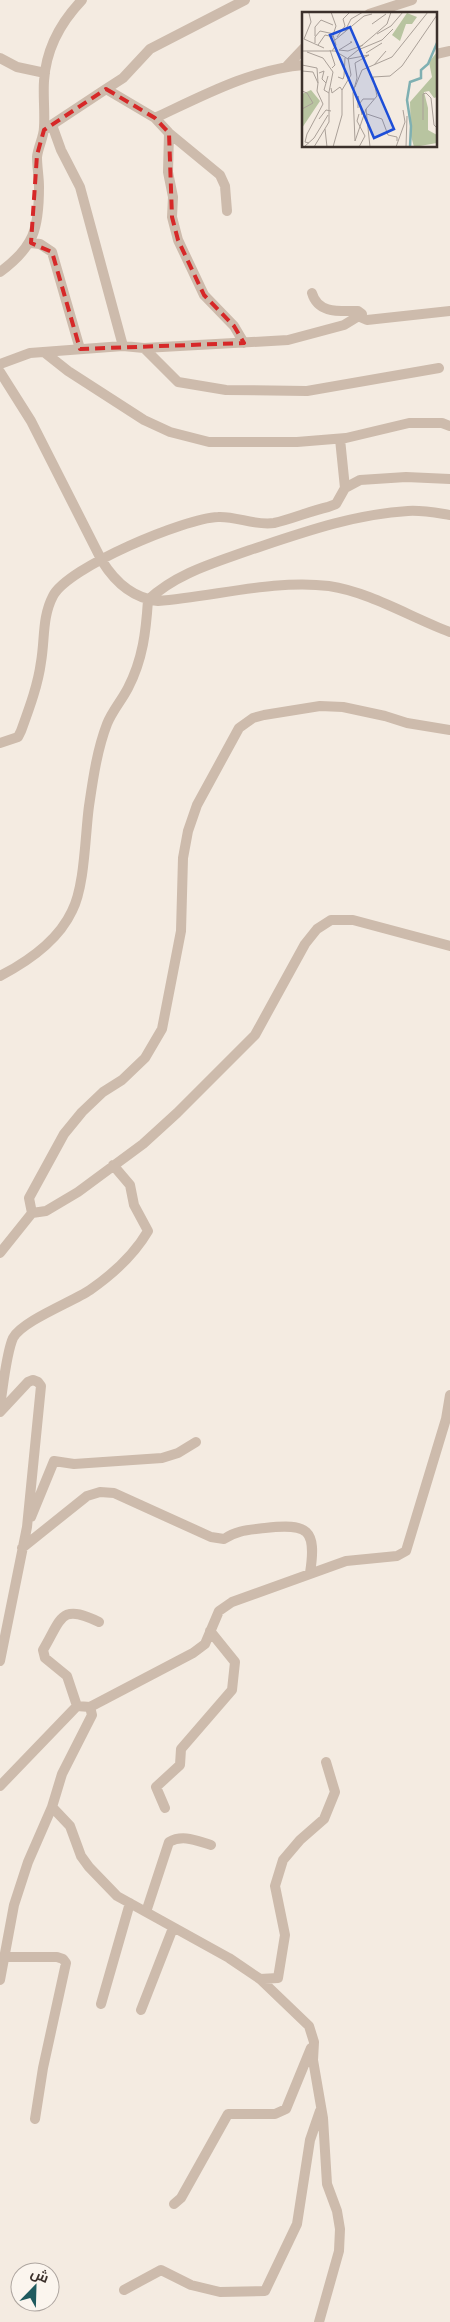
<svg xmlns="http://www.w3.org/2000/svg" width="450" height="2322" font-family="Quicksand,Cairo,sans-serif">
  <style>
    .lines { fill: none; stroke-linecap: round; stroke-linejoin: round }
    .street { stroke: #cdbbac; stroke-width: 10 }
    .marked { fill: none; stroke: #d62828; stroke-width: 4; stroke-dasharray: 10 6; stroke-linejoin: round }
    .inset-river { fill: none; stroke: #7fb0b2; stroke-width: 2.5 }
    .inset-road { fill: none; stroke: #aaa098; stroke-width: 1 }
    .view { fill: #1d4ed8; fill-opacity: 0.15; stroke: #1d4ed8; stroke-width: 2.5 }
    .inset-edge { fill: none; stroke: #3b302b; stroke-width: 2.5 }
  </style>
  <rect width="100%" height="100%" fill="#f4ebe1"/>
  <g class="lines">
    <path class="street" d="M 369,14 L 412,0
      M 436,54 L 450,51
      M 0,58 L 17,67 L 45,73
      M 287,66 L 304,48
      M 106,89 L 123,78 L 150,49 L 245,0
      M 155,118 L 169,133 L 220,175 L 225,186 L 227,211
      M 52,125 L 61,150 L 80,187 L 123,346
      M 44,130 L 106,89 L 155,118 C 202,96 252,69 304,65
      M 169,133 L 168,172 L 173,197 L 172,217 L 178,240 L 204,295 L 234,326 L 244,343
      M 31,243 L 40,244 L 52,252 L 80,349
      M 0,272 C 34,247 39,229 39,187 C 39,177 37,167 37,157 C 38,147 44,137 44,127 C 45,112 43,96 44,81 C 46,49 60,23 82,0
      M 360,317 L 367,320 L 450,311
      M 144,348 L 178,382 L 226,390 L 307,391 L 439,368
      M 44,352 L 68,371 L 144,420 L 170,432 L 209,442 L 297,442 L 346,438 L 409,423 L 442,423 L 450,426
      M 0,364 L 30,353 L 123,346 L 144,348 L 288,340 L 344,325 L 362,314 L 358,311 C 340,311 318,314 312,293
      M 0,372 L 31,421 L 102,561 C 115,582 132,598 158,601 C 213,597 274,579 329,586 C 370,592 412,618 450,632
      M 340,439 L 345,488
      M 0,743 L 18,737 L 21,731 C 29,709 38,685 41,662 C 45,639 42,617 53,596 C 68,567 185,518 218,517 C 237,516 254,526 274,523 C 292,519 310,511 328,507 L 336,504 L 345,488 L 360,480 L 406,477 L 450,479
      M 0,976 C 29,961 58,941 72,911 C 85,886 85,835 89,806 C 93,779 97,750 107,724 C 112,711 122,700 128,688 C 143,659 146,631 148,600 C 177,573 214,563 250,550 C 301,533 354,514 408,511 C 422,510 437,513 450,515
      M 32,1213 L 46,1211 L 78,1192 L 143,1144 L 177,1113 L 255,1035 L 305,944 L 317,929 L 331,920 L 353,920 L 450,946
      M 0,1253 L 32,1213 L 29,1198 L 64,1134 L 82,1112 L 103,1092 L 122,1080 L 145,1058 L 162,1029 L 181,931 L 183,858 L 188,831 L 197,805 L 239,728 L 253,718 L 264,715 L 320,706 L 343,707 L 385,716 L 407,723 L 450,730
      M 0,1406 C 3,1388 6,1354 13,1338 C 22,1321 72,1302 90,1290 C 113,1274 134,1255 148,1231 L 134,1205 L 130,1185 L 113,1165
      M 0,1412 L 28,1382 L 33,1380 L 38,1382 L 41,1386 L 27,1527 L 0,1661
      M 31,1517 L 54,1461 L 74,1464 L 162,1458 L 178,1453 L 196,1442
      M 22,1548 L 87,1496 L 100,1492 L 114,1493 L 211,1537 L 224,1539 C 237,1530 249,1530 265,1528 C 308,1523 317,1529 310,1573
      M 77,1706 L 67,1676 L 45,1658 L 43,1650 C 62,1618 60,1603 99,1622
      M 90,1707 L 193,1653 L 205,1644 L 219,1611 L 232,1602 L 346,1561 L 397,1556 L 406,1551 L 446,1419 L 450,1395
      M 0,1786 L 77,1706 L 90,1707 L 92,1715 L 62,1774 L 52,1807 L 28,1862 L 14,1905 L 0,1980
      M 52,1807 L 70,1826 L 81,1856 L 89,1867 L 117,1896 L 229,1958 L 260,1979 L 309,2026 L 314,2042 L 313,2060 L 323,2118 L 327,2184 L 337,2211 L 340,2229 L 339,2251 L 319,2322
      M 165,1808 L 156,1787 L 180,1765 L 181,1749 L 232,1690 L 235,1662 L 210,1631
      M 146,1912 L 169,1842 C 183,1834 197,1841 211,1845
      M 5,1957 L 57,1957 L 63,1959 L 66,1963 L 43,2068 L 35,2119
      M 260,1979 L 278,1978 L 285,1935 L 275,1886 L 283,1860 L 300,1840 L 324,1819 L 335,1792 L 326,1762
      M 101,2004 L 130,1903
      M 141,2010 L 173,1928
      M 174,2204 L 181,2198 L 228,2114 L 275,2114 L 286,2109 L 311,2048
      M 124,2290 L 161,2270 L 191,2285 L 220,2292 L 265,2291 L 297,2224 L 310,2140 L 320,2111"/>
  </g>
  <path class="marked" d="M 106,89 L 155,118 L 169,133 L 172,217 L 178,240 L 204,295 L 234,326 L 244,343 L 80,349 L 52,252 L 31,243 L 37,155 L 44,130 Z"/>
  <g transform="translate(302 12)">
    <rect width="135" height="135" fill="#f4ebe1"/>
    <path d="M 105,1 L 115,5 L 110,12 L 104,12 L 98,29 L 90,23 ZM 135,40 L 135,85 L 132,86 L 127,79 L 122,80 L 126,96 L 126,118 L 135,123 L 135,131 L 112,135 L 109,124 L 108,90 L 130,65 L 127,50 ZM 9,78 L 18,89 L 0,116 L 0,82 Z" fill="#b8c4a0"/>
    <path class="inset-river" d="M 108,135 L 109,114 L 105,88 L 108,70 L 119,66 L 119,58 L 126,52 L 135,31"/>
    <path class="inset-road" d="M 29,0 L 34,14 L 31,23 L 34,33 L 30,39M 7,1 L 9,10 L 2,27 L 22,36M 70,12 L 84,2M 43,19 L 49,7 L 61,0M 75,22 L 89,14 L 101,0M 13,24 L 13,15 L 19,8 L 31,13M 35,25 L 43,14 L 41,7 L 48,0M 33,28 L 62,4 L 70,2M 13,31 L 13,25 L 18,19 L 32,22M 16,33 L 23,23 L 32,25M 57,36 L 85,12 L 89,0M 28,38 L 33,53 L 30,56M 37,38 L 46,39 L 61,33M 37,38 L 50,30 L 48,30M 0,39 L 33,39 L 46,47 L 67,43 L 53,51 L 55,66 L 51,81 L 53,129 L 64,97 L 68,135M 5,40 L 21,46 L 31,60 L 27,80 L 27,110 L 12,135M 64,41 L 80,31M 0,53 L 15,56 L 16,71 L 11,60 L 0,59M 72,53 L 84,39M 17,61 L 22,59 L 20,67 L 24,71M 26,64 L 22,78 L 27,81M 36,65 L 41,67 L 42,64 L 43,46M 53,75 L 60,58 L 90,45 L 126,0M 29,76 L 30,81 L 38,75 L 40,78M 0,79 L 5,81 L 11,91 L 0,97M 58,91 L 61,87 L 72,87M 56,96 L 56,84 L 60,103M 64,97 L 75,84 L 71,65 L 88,64 L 100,54 L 135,3M 57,102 L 55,109 L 63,124 L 57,135M 65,102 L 80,107 L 86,123 L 95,125 L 95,129M 17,107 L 24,98 L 29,99M 121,108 L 121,82 L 124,81 L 129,86 L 132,113 L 135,116M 23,117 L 25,135M 7,131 L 3,130 L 5,122 L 21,92 L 15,79 L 16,71M 2,135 L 12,126 L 26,103M 31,135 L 40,103 L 40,78 L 49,63 L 46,46 L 56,38 L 80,28 L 91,17M 94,135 L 103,110 L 101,98M 104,135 L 105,104"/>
    <path class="view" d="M 48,15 L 92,117 L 72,126 L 28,23 Z"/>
    <rect width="135" height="135" class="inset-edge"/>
  </g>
  <g transform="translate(35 2287) rotate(23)"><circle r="24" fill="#fbf5ee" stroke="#aea6a0"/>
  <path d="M0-4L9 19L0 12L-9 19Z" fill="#1f5a5e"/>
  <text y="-8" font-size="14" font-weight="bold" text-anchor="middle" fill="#3b302b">ش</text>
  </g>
</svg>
